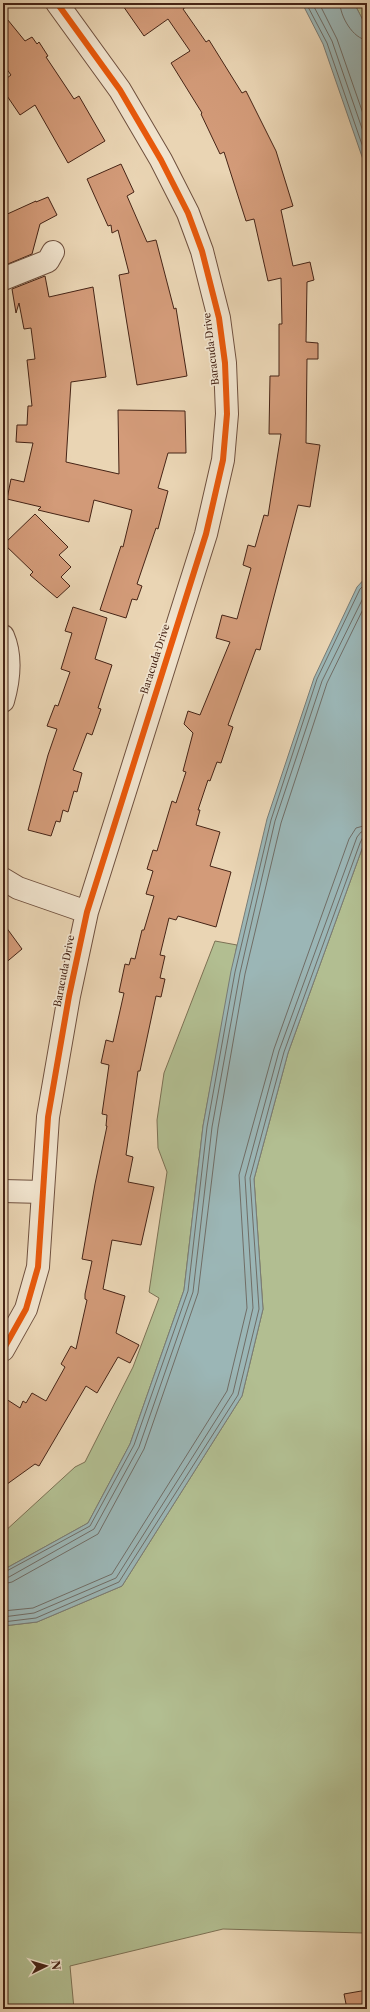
<svg xmlns="http://www.w3.org/2000/svg" width="370" height="2012" font-family="'Libre Caslon Text',serif">
  <style>
    .green { fill: #b2be91; stroke: #7c7154 }
    .water { fill: #9bb6b6; stroke: #797c76 }
    .lines { fill: none; stroke-linecap: round; stroke-linejoin: round }
    .shore { stroke: #706d66; stroke-width: 1 }
    .building { fill: #d39b79; stroke: #462416 }
    .minor-casing { stroke: #6f503e; stroke-width: 24 }
    .minor { stroke: #f1e4ce; stroke-width: 22 }
    .cycleway-casing { stroke: #f1e4ce; stroke-width: 8 }
    .cycleway { stroke: #e8590c; stroke-width: 6 }
    .labels { text-anchor: middle; dominant-baseline: central; stroke-width: 3.5; stroke-linejoin: round; paint-order: stroke }
    .street-label { font-size: 10px; fill: #462416; stroke: #f1e4ce }
  </style>
  <rect width="100%" height="100%" fill="#ead5b4"/>
  <filter id="stains"><feTurbulence type="fractalNoise" baseFrequency=".005" numOctaves="4"/><feColorMatrix values="0 0 0 0 .2 0 0 0 0 .09 0 0 0 0 .02 0 0 0 .5 -.17"/></filter>
  <radialGradient id="worn" r=".72"><stop offset=".6" stop-color="#630" stop-opacity="0"/><stop offset="1" stop-color="#630" stop-opacity=".3"/></radialGradient>
  <path class="green" d="M 354,3 L 367,3 L 367,28 Z
    M 367,835 L 367,1944 L 363,1933 L 223,1929 L 70,1966 L 74,2009 L 3,2009 L 3,1626 L 37,1622 L 122,1586 L 242,1396 L 263,1309 L 254,1179 L 288,1053 Z
    M 215,941 L 237,945 L 203,1126 L 184,1290 L 130,1444 L 88,1523 L 3,1570 L 3,1533 L 75,1467 L 85,1462 L 133,1367 L 159,1298 L 149,1292 L 167,1172 L 158,1148 L 157,1120 L 164,1073 Z"/>
  <path class="water" d="M 302,3 L 354,3 L 367,28 L 367,171 L 323,44 Z
    M 367,576 L 367,835 L 288,1053 L 254,1179 L 263,1309 L 242,1396 L 122,1586 L 37,1622 L 3,1626 L 3,1570 L 88,1523 L 130,1444 L 184,1290 L 203,1126 L 231,971 L 267,819 L 314,678 L 357,587 Z"/>
  <g class="lines">
    <path class="shore" d="M 306,3 L 327,43 L 367,159
      M 312,3 L 332,41 L 367,143
      M 319,3 L 337,39 L 367,125
      M 340,3 C 340,16 353,39 367,40
      M 3,1573 L 90,1526 L 134,1445 L 188,1291 L 207,1127 L 235,972 L 271,820 L 317,679 L 360,589 L 367,582
      M 3,1578 L 9,1577 L 94,1529 L 139,1447 L 193,1292 L 212,1127 L 240,973 L 275,821 L 322,681 L 367,590
      M 3,1584 L 12,1582 L 98,1534 L 144,1449 L 198,1293 L 218,1128 L 245,974 L 281,823 L 327,683 L 367,601
      M 3,1611 L 33,1608 L 112,1574 L 227,1391 L 247,1308 L 239,1175 L 274,1049 L 349,839 L 356,828 L 367,825
      M 3,1617 L 34,1613 L 116,1578 L 233,1393 L 253,1308 L 245,1177 L 279,1051 L 357,837 L 361,832 L 367,831
      M 3,1622 L 36,1618 L 119,1582 L 238,1395 L 259,1309 L 250,1178 L 284,1052 L 360,843 L 363,837 L 367,836"/>
  </g>
  <path class="building" d="M 121,3 L 191,3 L 183,9 L 206,42 L 209,40 L 242,93 L 246,91 L 276,151 L 293,206 L 281,210 L 293,266 L 310,262 L 314,280 L 307,282 L 306,342 L 318,343 L 318,359 L 307,359 L 306,443 L 320,445 L 310,507 L 298,505 L 260,650 L 256,649 L 228,725 L 233,727 L 221,763 L 217,762 L 210,781 L 208,780 L 198,810 L 200,810 L 196,825 L 220,832 L 210,866 L 231,872 L 216,927 L 178,916 L 176,920 L 169,918 L 160,955 L 165,956 L 160,978 L 165,979 L 161,997 L 156,996 L 140,1071 L 138,1071 L 126,1155 L 133,1157 L 128,1182 L 154,1187 L 141,1245 L 112,1240 L 103,1289 L 125,1296 L 116,1333 L 139,1345 L 130,1363 L 118,1357 L 97,1393 L 86,1386 L 39,1466 L 35,1464 L 3,1487 L 3,1397 L 20,1408 L 23,1401 L 26,1403 L 32,1393 L 46,1401 L 65,1367 L 61,1364 L 71,1346 L 76,1349 L 87,1300 L 85,1299 L 85,1294 L 92,1261 L 82,1259 L 95,1184 L 107,1126 L 106,1126 L 107,1115 L 102,1114 L 109,1065 L 101,1063 L 106,1040 L 113,1042 L 124,993 L 119,992 L 125,964 L 129,965 L 131,958 L 135,959 L 142,930 L 144,930 L 154,896 L 146,894 L 153,871 L 147,869 L 153,850 L 157,851 L 172,801 L 176,803 L 186,772 L 183,771 L 193,733 L 184,724 L 188,711 L 200,715 L 230,642 L 216,638 L 222,615 L 237,619 L 251,568 L 243,565 L 248,545 L 255,547 L 264,515 L 268,516 L 281,434 L 269,434 L 270,376 L 279,376 L 279,324 L 282,324 L 281,278 L 268,281 L 254,219 L 246,221 L 224,152 L 220,154 L 201,114 L 202,113 L 171,63 L 190,51 L 168,19 L 144,36 Z
    M 3,14 L 25,41 L 32,37 L 37,44 L 39,42 L 48,56 L 46,57 L 74,99 L 79,96 L 105,141 L 68,163 L 35,105 L 20,115 L 3,90 L 3,81 L 11,75 L 3,64 Z
    M 121,164 L 134,192 L 127,196 L 147,242 L 156,240 L 174,309 L 176,308 L 187,376 L 137,385 L 119,275 L 129,273 L 118,230 L 112,233 L 111,225 L 108,226 L 87,179 Z
    M 48,197 L 57,215 L 40,224 L 32,254 L 3,266 L 3,216 L 36,201 L 36,202 Z
    M 45,276 L 49,297 L 93,287 L 106,377 L 71,382 L 66,462 L 119,474 L 118,410 L 185,411 L 186,453 L 168,453 L 158,488 L 168,491 L 158,529 L 156,528 L 137,584 L 142,586 L 137,600 L 132,599 L 126,618 L 100,610 L 121,546 L 123,547 L 132,510 L 94,500 L 89,522 L 38,510 L 41,507 L 7,499 L 11,479 L 24,482 L 33,443 L 16,442 L 17,425 L 27,425 L 28,406 L 32,406 L 27,360 L 35,359 L 31,328 L 24,329 L 19,303 L 16,313 L 12,289 Z
    M 35,514 L 68,547 L 59,555 L 71,567 L 61,577 L 70,586 L 57,598 L 30,575 L 33,572 L 4,544 Z
    M 73,607 L 107,618 L 95,659 L 112,665 L 98,708 L 101,709 L 92,735 L 87,733 L 73,770 L 82,773 L 77,792 L 74,791 L 68,812 L 63,810 L 60,822 L 56,821 L 51,836 L 28,830 L 48,755 L 57,729 L 47,726 L 55,705 L 58,706 L 70,672 L 61,669 L 72,633 L 65,631 Z
    M 3,923 L 22,949 L 3,965 Z
    M 367,1990 L 367,2009 L 347,2009 L 344,1994 Z"/>
  <g class="lines">
    <defs>
      <path id="minor" d="M 3,279 L 48,261 L 53,252
        M 3,636 C 12,657 9,680 3,701
        M 3,879 L 18,888 L 87,912
        M 3,1191 L 43,1192
        M 3,1350 L 26,1309 L 38,1267 L 48,1117 L 69,996 L 87,912 L 206,534 L 223,460 L 227,414 L 225,363 L 219,318 L 202,251 L 188,213 L 161,160 L 120,90 L 57,3"/>
    </defs>
    <use href="#minor" class="minor-casing"/>
    <use href="#minor" class="minor"/>
    <defs>
      <path id="cycleway" d="M 3,1350 L 26,1309 L 38,1267 L 48,1117 L 69,996 L 87,912 L 206,534 L 223,460 L 227,414 L 225,363 L 219,318 L 202,251 L 188,213 L 161,160 L 120,90 L 57,3"/>
    </defs>
    <use href="#cycleway" class="cycleway-casing"/>
    <use href="#cycleway" class="cycleway"/>
  </g>
  <g class="labels">
    <g class="street-label">
      <text transform="translate(211 349) rotate(-97)">Baracuda Drive</text>
      <text transform="translate(155 659) rotate(-72)">Baracuda Drive</text>
      <text transform="translate(64 971) rotate(-79)">Baracuda Drive</text>
    </g>
  </g>
  <rect width="370" height="2012" fill="none" stroke="#ead5b4" stroke-width="16"/>
  <rect x="4" y="4" width="362" height="2004" fill="none" stroke="#462416" stroke-width="2"/>
  <rect x="8" y="8" width="354" height="1996" fill="none" stroke="#462416"/>
  <g transform="translate(46 1966) rotate(85)" stroke="#f1e4ce" stroke-width="3" paint-order="stroke">
  <path d="M0-3L7 15L0 10L-7 15Z" fill="#462416"/>
  <text y="-6" font-size="11" font-weight="bold" text-anchor="middle" fill="#462416">N</text>
  </g>
  <rect width="100%" height="100%" filter="url(#stains)"/>
  <rect width="100%" height="100%" fill="url(#worn)"/>
</svg>
